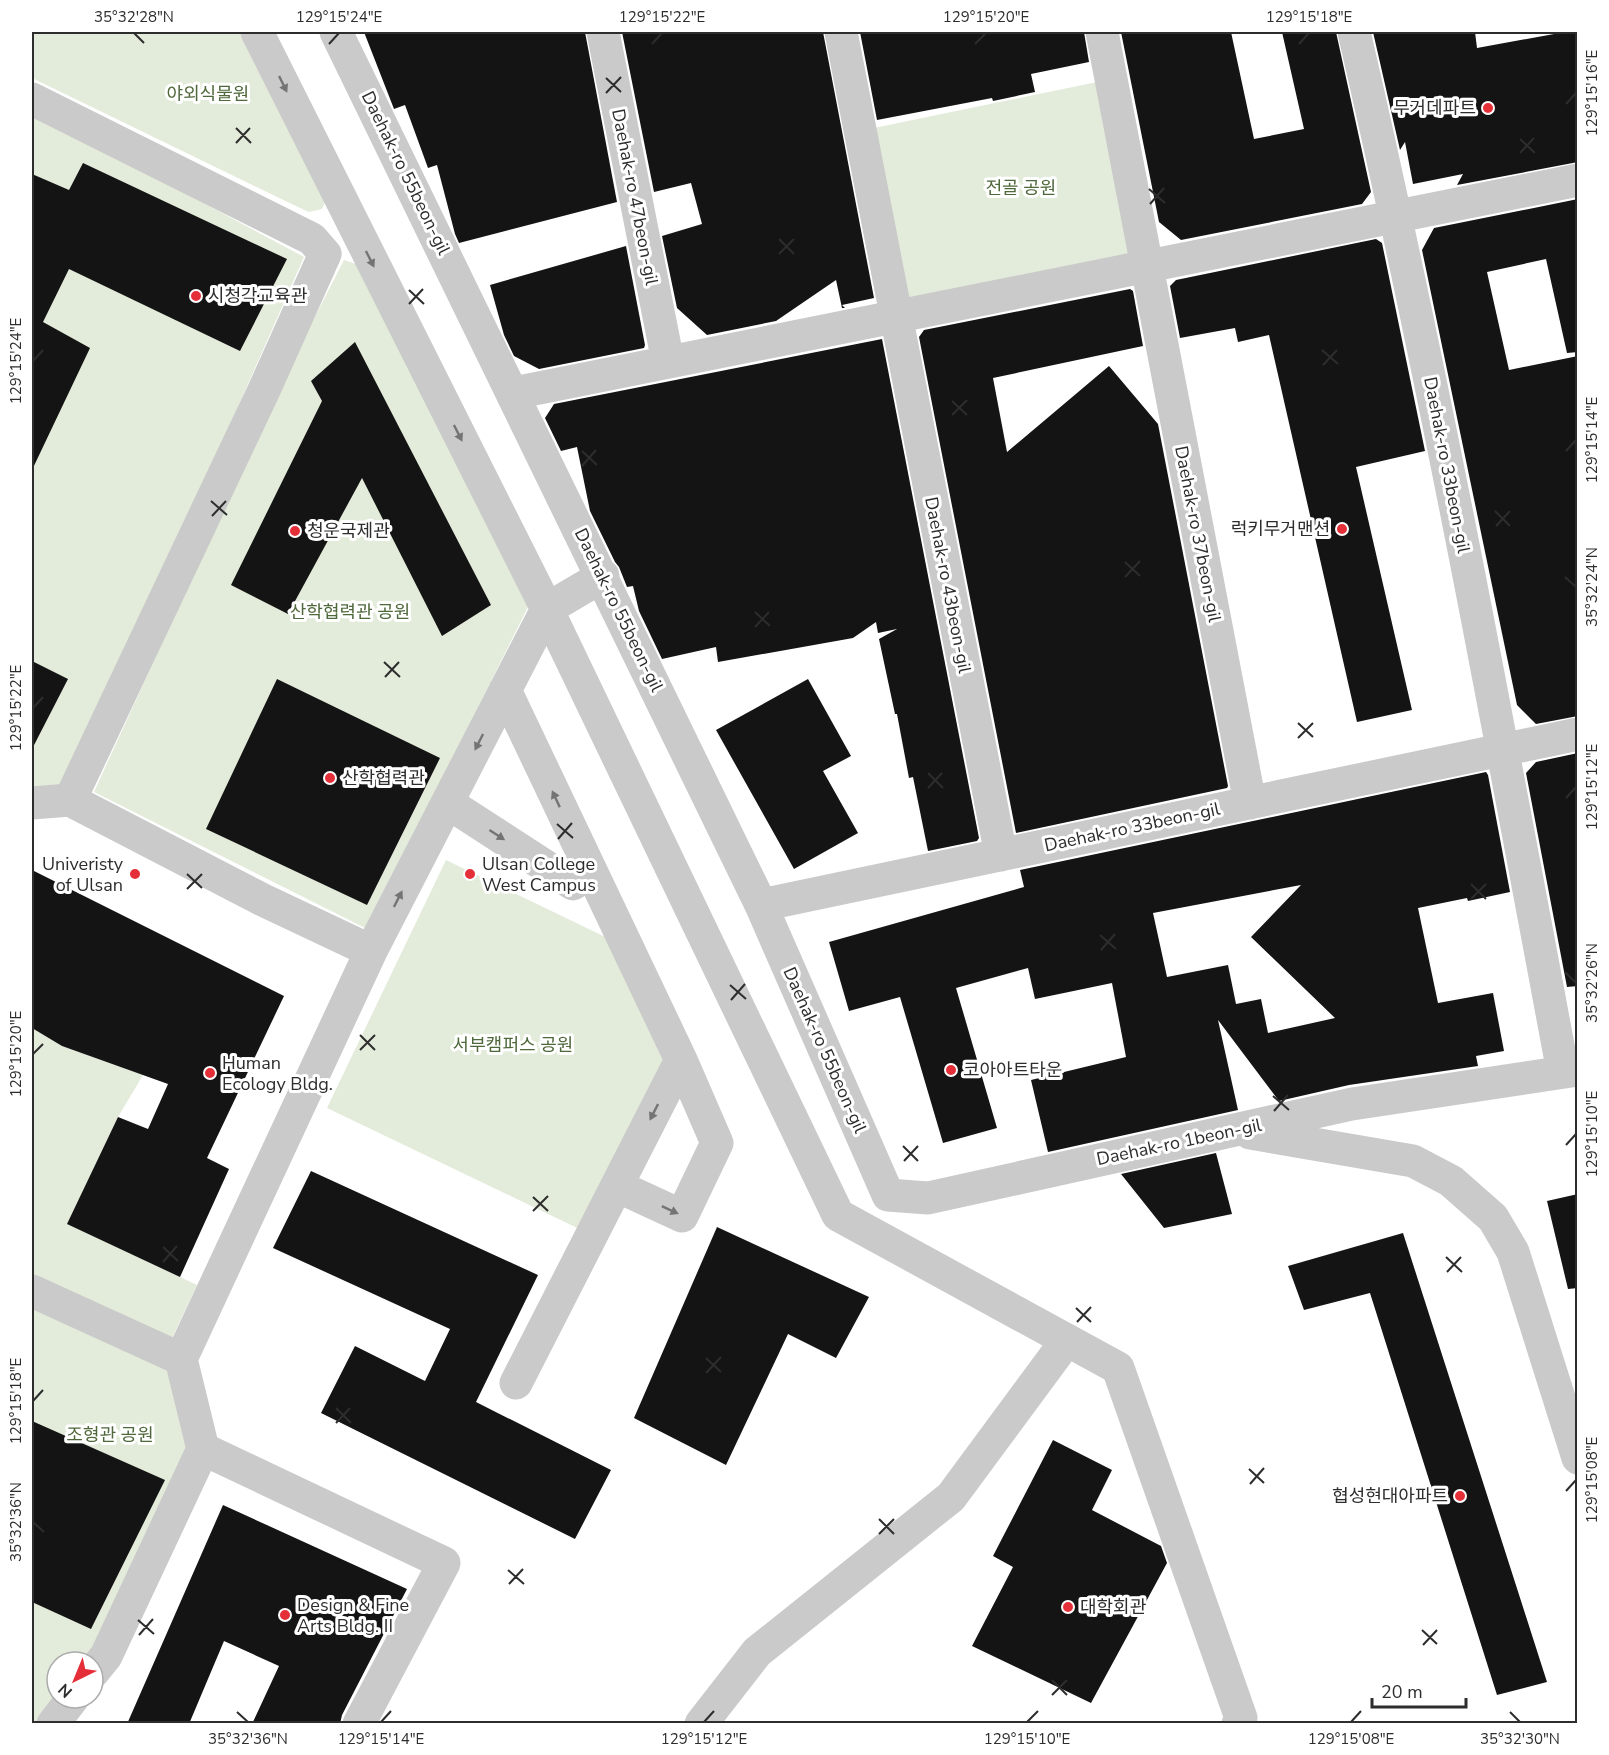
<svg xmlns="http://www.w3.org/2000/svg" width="1609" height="1755" font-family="'Nunito Sans','Noto Sans KR',sans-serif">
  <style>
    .green { fill: #e3ebda }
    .building { fill: #141414; fill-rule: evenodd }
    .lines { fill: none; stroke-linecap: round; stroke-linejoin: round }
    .minor { stroke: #cacaca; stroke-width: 33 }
    .oneway { fill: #747474 }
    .ticks { fill: none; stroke: #2d2d2d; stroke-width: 2 }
    .poi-dot { fill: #e42f39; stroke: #fff; stroke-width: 2 }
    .labels { text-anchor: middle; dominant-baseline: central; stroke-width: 6; stroke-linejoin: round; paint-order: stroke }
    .park-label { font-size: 18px; fill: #4f683b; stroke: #fff }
    .poi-label { font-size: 18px; fill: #2d2d2d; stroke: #fff; text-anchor: start }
    .street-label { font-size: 18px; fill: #2d2d2d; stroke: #fff }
    .neatline { fill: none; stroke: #2d2d2d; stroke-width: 2 }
    .ticks-label { font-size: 15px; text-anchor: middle; fill: #2d2d2d }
  </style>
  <rect width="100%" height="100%" fill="#fff"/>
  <path class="green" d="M 32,32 L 246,32 L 328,196 L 322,209 L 309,212 L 298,207 L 32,78 Z
    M 1097,82 L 1133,256 L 905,299 L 874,128 Z
    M 32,111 L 304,257 L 218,452 L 62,791 L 32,793 Z
    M 344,260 L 356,264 L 530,603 L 367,929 L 94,792 L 279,387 Z
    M 446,860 L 626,947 L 681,1060 L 592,1235 L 327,1108 Z
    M 32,1028 L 62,1046 L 143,1075 L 118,1117 L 68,1224 L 197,1285 L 171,1340 L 32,1278 Z
    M 32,1301 L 174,1365 L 193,1446 L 87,1662 L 57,1662 L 57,1698 L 39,1723 L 32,1724 Z"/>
  <path class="building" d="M 364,32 L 585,32 L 617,202 L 459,243 L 455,234 L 437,165 L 428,168 L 405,105 L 394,109 Z
    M 622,32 L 823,32 L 874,298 L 842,305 L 845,308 L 842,308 L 836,280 L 776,321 L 707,335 L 677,308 L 662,236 L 702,224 L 691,183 L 654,192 Z
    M 860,32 L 1084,32 L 1089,62 L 1031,74 L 1035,92 L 993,101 L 992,98 L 877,120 Z
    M 1121,32 L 1231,32 L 1254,139 L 1304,129 L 1282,32 L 1336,32 L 1371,192 L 1362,204 L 1181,240 L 1159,222 Z
    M 1373,32 L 1475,32 L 1477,48 L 1565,32 L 1578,32 L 1578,162 L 1457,185 L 1463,174 L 1413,184 L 1405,142 L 1400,150 Z
    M 83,163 L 287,259 L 240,351 L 69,269 L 43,322 L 90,348 L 32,470 L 32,174 L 69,190 Z
    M 1578,199 L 1578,352 L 1567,353 L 1546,259 L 1487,272 L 1509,370 L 1578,356 L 1578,716 L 1536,724 L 1517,705 L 1422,250 L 1434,228 Z
    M 1376,239 L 1382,243 L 1425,451 L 1356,467 L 1412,710 L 1357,722 L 1269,335 L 1238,342 L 1235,328 L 1180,338 L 1170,286 L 1176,280 Z
    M 626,246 L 645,345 L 644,348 L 539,369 L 514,356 L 504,335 L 490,285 Z
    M 1130,289 L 1133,291 L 1143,346 L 993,378 L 1007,452 L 1109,366 L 1158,424 L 1228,786 L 1227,788 L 1016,833 L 919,337 L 924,330 Z
    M 882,339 L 979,838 L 977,841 L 928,851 L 913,777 L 909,778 L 897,714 L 895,714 L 879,639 L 897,629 L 878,633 L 876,622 L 853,638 L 718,662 L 716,647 L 662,659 L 639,611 L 633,586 L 627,587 L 619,567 L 615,562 L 590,511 L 577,447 L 561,451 L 545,418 L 554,404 Z
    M 355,342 L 491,605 L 442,636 L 362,478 L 288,614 L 231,585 L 322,401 L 311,381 Z
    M 32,661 L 68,679 L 32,749 Z
    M 277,679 L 440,758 L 367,905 L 206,829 Z
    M 808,679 L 851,756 L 823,771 L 858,833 L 794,869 L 716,730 Z
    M 1578,753 L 1578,986 L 1567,987 L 1526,773 L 1536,762 Z
    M 1486,772 L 1488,775 L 1510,892 L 1468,901 L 1467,898 L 1418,908 L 1438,1003 L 1493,993 L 1504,1051 L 1476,1056 L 1478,1066 L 1349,1085 L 1279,1101 L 1218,1020 L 1238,1110 L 1048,1152 L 1031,1080 L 1126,1057 L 1112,983 L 1035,999 L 1028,968 L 956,988 L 997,1128 L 943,1143 L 900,997 L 849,1011 L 829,942 L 1024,887 L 1020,870 ZM 1301,885 L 1251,937 L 1335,1018 L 1268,1033 L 1261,999 L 1236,1004 L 1228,965 L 1167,977 L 1153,913 Z
    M 32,870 L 284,996 L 207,1158 L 229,1169 L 180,1277 L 67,1224 L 118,1117 L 148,1129 L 168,1084 L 62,1046 L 32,1028 Z
    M 1216,1153 L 1232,1214 L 1164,1228 L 1121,1174 Z
    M 311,1171 L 538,1275 L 476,1402 L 611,1470 L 575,1539 L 321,1413 L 355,1346 L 425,1381 L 450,1329 L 273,1248 Z
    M 1578,1194 L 1578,1288 L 1568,1289 L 1547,1201 Z
    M 717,1227 L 869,1297 L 836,1358 L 788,1334 L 726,1465 L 634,1418 Z
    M 1403,1233 L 1547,1682 L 1497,1695 L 1370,1293 L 1304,1310 L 1288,1266 Z
    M 32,1421 L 165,1480 L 91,1629 L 32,1602 Z
    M 1053,1440 L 1112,1470 L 1092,1510 L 1161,1546 L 1167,1563 L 1091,1703 L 972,1646 L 1013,1567 L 993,1556 Z
    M 223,1505 L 407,1589 L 342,1715 L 340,1724 L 252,1724 L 279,1666 L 224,1641 L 189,1724 L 127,1724 Z"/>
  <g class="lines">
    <path class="minor" d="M 257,32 L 547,609 L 838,1215 L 1118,1368 L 1241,1718 L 1238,1724
      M 336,32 L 761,905 L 888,1195 L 928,1198 L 1352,1104 L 1578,1070
      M 603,32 L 668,362
      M 841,32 L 1001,855
      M 1102,32 L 1250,803
      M 1354,32 C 1434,376 1498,724 1563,1072
      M 32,99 L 312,239 L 325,254 L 264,390 L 70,800 L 32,803
      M 514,393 L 1578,180
      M 505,690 L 681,1060 L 717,1143 L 682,1216 L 617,1186
      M 448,803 L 573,884 L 590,870
      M 761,905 L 1578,734
      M 371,951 L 547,609 L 603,576
      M 1250,1133 L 1413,1161 L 1451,1181 L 1493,1218 L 1513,1252 L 1578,1458
      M 32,1291 L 181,1359 L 371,951 L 263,900 L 70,800
      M 516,1383 L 681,1060
      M 203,1449 L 444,1563 L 359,1724
      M 93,1672 L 106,1656 L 203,1449 L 181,1359
      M 53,1724 L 73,1698
      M 701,1724 L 757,1652 L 951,1497 L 1067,1340"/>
  </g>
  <defs><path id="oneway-solid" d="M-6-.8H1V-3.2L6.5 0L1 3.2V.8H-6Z" transform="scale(1.5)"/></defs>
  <g class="oneway">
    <use href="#oneway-solid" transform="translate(283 84) rotate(64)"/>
    <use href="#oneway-solid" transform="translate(370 259) rotate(63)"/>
    <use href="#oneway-solid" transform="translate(458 433) rotate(63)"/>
    <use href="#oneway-solid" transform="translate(479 742) rotate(117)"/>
    <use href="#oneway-solid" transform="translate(556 799) rotate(-115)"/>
    <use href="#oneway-solid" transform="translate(497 835) rotate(33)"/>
    <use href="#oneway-solid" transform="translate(398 899) rotate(-63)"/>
    <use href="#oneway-solid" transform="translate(654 1112) rotate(117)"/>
    <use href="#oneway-solid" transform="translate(670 1210) rotate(25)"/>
  </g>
  <path class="ticks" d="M 134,33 L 144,43M 329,44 L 339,33M 652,44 L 662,33M 975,44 L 986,33M 1299,44 L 1309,33M 606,78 L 621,92M 606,93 L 621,77M 1566,104 L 1576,93M 236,128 L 251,143M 1520,139 L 1535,153M 236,143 L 250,128M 1520,153 L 1534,138M 1149,189 L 1165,203M 1150,204 L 1164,188M 779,239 L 794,254M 779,254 L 794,239M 409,290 L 424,304M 409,304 L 423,289M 1322,350 L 1338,364M 33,361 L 43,350M 1323,365 L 1337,350M 952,401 L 967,415M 952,415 L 967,400M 582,451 L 597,465M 1566,451 L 1576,440M 582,466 L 596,450M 211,501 L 227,515M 1495,511 L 1510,526M 212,516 L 226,501M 1496,526 L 1510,511M 1125,562 L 1140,576M 1125,577 L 1140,561M 1565,577 L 1576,587M 755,612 L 770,626M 755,627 L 769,612M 384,662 L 400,677M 385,677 L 399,662M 33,708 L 43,697M 1298,723 L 1313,737M 1298,738 L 1313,723M 928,773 L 943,788M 928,788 L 942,773M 1566,798 L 1576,787M 557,824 L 573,838M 558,839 L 572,823M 187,874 L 202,888M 1471,884 L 1486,899M 187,889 L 202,874M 1471,899 L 1486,884M 1100,935 L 1116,949M 1101,950 L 1115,934M 1565,972 L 1576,983M 730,985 L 746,999M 731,1000 L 745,984M 360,1035 L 375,1050M 360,1050 L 375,1035M 33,1054 L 43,1044M 1273,1096 L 1289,1110M 1274,1111 L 1288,1095M 1566,1145 L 1576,1134M 903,1146 L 918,1161M 904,1161 L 918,1146M 533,1197 L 548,1211M 533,1211 L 548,1196M 163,1247 L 178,1261M 1446,1257 L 1462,1272M 163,1262 L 177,1246M 1447,1272 L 1461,1257M 1076,1308 L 1091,1322M 1077,1322 L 1091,1307M 706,1358 L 721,1372M 706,1373 L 721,1357M 33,1401 L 43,1390M 336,1408 L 351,1423M 336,1423 L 350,1408M 1249,1469 L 1264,1483M 1250,1484 L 1264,1468M 1566,1491 L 1576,1480M 879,1519 L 894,1534M 33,1522 L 44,1532M 879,1534 L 894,1519M 508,1570 L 524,1584M 509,1584 L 523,1569M 138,1620 L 154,1634M 1422,1630 L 1437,1644M 139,1635 L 153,1619M 1423,1645 L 1437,1630M 1052,1680 L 1067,1695M 1052,1695 L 1067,1680M 237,1712 L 248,1722M 1510,1712 L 1520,1722M 381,1722 L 391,1711M 704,1722 L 714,1711M 1027,1722 L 1038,1711M 1351,1722 L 1361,1711"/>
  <g class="poi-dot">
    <circle cx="1488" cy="108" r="6"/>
    <circle cx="196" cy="296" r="6"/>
    <circle cx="1342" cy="529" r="6"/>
    <circle cx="295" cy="531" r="6"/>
    <circle cx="330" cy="778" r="6"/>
    <circle cx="135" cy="874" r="6"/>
    <circle cx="470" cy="874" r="6"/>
    <circle cx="951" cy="1070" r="6"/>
    <circle cx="210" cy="1073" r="6"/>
    <circle cx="1460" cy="1496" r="6"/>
    <circle cx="1068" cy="1607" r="6"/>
    <circle cx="285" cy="1615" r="6"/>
  </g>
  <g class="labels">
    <g class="park-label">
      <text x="208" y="94">야외식물원</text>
      <text x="1021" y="188">전골 공원</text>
      <text x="350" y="612">산학협력관 공원</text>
      <text x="513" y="1045">서부캠퍼스 공원</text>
      <text x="110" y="1435">조형관 공원</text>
    </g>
    <g class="poi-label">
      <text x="1476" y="108" text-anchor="end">무거데파트</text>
      <text x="208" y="296">시청각교육관</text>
      <text x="1330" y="529" text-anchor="end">럭키무거맨션</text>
      <text x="307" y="531">청운국제관</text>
      <text x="342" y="778">산학협력관</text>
      <text x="123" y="864" text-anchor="end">Univeristy<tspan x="123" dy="21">of Ulsan</tspan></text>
      <text x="482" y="864">Ulsan College<tspan x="482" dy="21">West Campus</tspan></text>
      <text x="222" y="1063">Human<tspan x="222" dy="21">Ecology Bldg.</tspan></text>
      <text x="963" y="1070">코아아트타운</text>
      <text x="1448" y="1496" text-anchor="end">협성현대아파트</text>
      <text x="297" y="1605">Design &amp; Fine<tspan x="297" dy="21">Arts Bldg. II</tspan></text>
      <text x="1080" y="1607">대학회관</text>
    </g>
    <g class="street-label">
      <text transform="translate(406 173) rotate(64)">Daehak-ro 55beon-gil</text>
      <text transform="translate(635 197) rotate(79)">Daehak-ro 47beon-gil</text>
      <text transform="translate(1447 465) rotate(79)">Daehak-ro 33beon-gil</text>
      <text transform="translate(1198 534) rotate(79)">Daehak-ro 37beon-gil</text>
      <text transform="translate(948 585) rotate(79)">Daehak-ro 43beon-gil</text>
      <text transform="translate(619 610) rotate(64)">Daehak-ro 55beon-gil</text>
      <text transform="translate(1132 827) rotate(-12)">Daehak-ro 33beon-gil</text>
      <text transform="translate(825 1050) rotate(66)">Daehak-ro 55beon-gil</text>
      <text transform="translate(1179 1142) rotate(-12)">Daehak-ro 1beon-gil</text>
    </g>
  </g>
  <rect width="1609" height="1755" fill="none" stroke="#ffffff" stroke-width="66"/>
  <g transform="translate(75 1680) rotate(223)"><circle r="28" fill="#ffffff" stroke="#ababab" stroke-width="1.5"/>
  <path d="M0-4.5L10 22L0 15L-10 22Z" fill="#e42f39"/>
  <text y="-9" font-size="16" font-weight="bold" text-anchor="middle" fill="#2d2d2d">N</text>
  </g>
  <path d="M1372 1698v9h94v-9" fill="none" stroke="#2d2d2d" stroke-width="3"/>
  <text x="1381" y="1698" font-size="18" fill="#2d2d2d" stroke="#ffffff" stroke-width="4.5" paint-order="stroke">20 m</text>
  <rect x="33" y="33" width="1543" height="1689" class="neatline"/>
  <g class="ticks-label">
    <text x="134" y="22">35°32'28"N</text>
    <text x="339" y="22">129°15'24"E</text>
    <text x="662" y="22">129°15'22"E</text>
    <text x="986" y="22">129°15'20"E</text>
    <text x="1309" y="22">129°15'18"E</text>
    <text transform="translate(1592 93) rotate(-90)" y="5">129°15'16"E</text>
    <text transform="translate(16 361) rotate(-90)" y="5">129°15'24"E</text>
    <text transform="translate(1592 440) rotate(-90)" y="5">129°15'14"E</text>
    <text transform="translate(1592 587) rotate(-90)" y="5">35°32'24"N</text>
    <text transform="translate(16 708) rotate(-90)" y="5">129°15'22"E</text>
    <text transform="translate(1592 787) rotate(-90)" y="5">129°15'12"E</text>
    <text transform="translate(1592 983) rotate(-90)" y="5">35°32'26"N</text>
    <text transform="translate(16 1054) rotate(-90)" y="5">129°15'20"E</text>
    <text transform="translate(1592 1134) rotate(-90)" y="5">129°15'10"E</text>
    <text transform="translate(16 1401) rotate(-90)" y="5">129°15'18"E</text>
    <text transform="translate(1592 1480) rotate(-90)" y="5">129°15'08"E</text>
    <text transform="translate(16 1522) rotate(-90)" y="5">35°32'36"N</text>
    <text x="248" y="1744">35°32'36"N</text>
    <text x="381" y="1744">129°15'14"E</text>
    <text x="704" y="1744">129°15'12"E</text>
    <text x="1027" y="1744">129°15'10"E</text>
    <text x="1351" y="1744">129°15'08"E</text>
    <text x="1520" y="1744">35°32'30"N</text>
  </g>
</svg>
